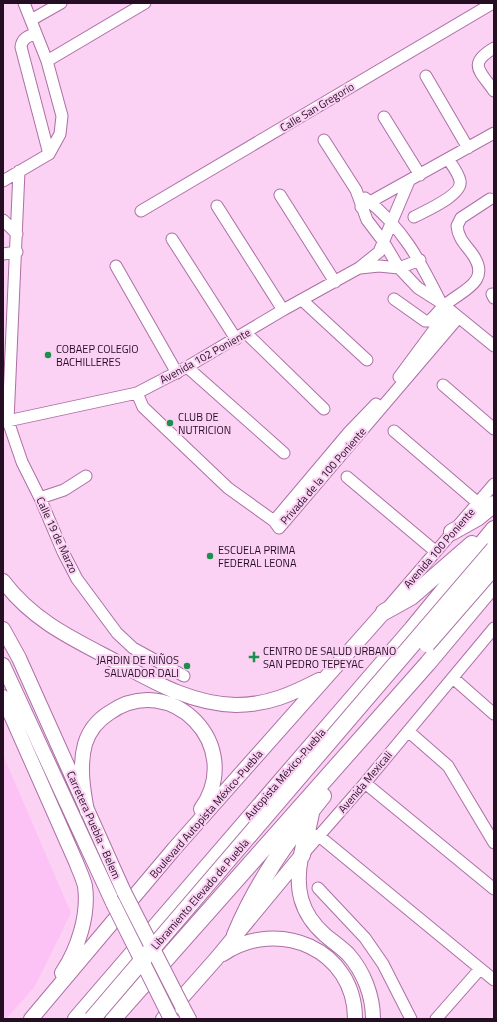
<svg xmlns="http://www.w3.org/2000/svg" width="497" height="1022" font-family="'Titillium Web',sans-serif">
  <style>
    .built { fill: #fdc2f5 }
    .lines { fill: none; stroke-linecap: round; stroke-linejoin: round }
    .minor-casing { stroke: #ad6fa5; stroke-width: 13 }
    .major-casing { stroke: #ad6fa5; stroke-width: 16 }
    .highway-casing { stroke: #ad6fa5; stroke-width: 18 }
    .minor { stroke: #fff; stroke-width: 11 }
    .major { stroke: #fff; stroke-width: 14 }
    .highway { stroke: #fff; stroke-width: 16 }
    .major-bridge-casing { stroke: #ad6fa5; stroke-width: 16; stroke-linecap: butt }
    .highway-bridge-casing { stroke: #ad6fa5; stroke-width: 18; stroke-linecap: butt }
    .major-bridge { stroke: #fff; stroke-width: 14 }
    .highway-bridge { stroke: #fff; stroke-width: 16 }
    .poi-dot { fill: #1a904a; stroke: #fbd1f4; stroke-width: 1.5 }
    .labels { text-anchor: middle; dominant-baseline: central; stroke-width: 4; stroke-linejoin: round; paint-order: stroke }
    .street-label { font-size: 11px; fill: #250d23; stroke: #fbd1f4 }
    .poi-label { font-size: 11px; fill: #250d23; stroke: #fbd1f4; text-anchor: start }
  </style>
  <rect width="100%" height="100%" fill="#fbd1f4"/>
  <path class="built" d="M 3,755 L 71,913 L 35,986 L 6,1019 L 3,1019 Z"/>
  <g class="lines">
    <defs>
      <path id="minor" d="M 31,20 L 61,3
        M 36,33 C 29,36 22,38 21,47 L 49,154
        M 494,48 C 467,64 480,71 494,91
        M 47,61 L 145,3
        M 426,76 L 468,148
        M 384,117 L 420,175
        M 324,140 L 356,190 L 367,220 L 383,241 L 399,268 L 418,288 L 440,302 L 494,346
        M 19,171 L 8,421 L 22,462 L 40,498 L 63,552 L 77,579 L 117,633 L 133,648 L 184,676
        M 3,181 L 49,154 L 60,134 L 62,116 L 47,61 L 24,3
        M 280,195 L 335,282
        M 365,198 C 403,228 419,259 440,301
        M 217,206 L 283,310
        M 361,207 L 494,133
        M 141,211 L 493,3
        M 414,217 C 425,211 463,195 460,181 C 459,174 452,165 448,159
        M 3,220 L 17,234
        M 172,239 L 236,339
        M 3,254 L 17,252
        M 116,266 L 177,373
        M 360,268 L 379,266 L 399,268 L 420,260
        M 492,294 L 494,298
        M 394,299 L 425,321 L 429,321 C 435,317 438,311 444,306 C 460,291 492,283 473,255 C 467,246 458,239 457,226 L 461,218 L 490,199
        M 302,300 L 367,360
        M 246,333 L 324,409
        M 187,367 L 284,453
        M 399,377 L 433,331 L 452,312
        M 443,385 L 494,429
        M 137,393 L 143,407 L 228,488 L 274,521 L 279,528 L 458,318
        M 3,422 L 137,393 L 187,367 L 283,310 L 359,268 L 379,252 L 409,181
        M 394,431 L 478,503
        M 347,477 L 435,551
        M 40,498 L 64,490 L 86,476
        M 274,521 L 349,432 L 376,404
        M 389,606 L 494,484
        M 453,678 L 494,714
        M 408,731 L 448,766 L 494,843
        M 365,783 L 494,889
        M 312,835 L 319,836 L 494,980
        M 304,853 L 365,783 L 494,628
        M 318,888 L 365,938 L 383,964 L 411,1019
        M 436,1019 L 480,969"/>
      <path id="major" d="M 3,581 C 33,621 73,639 115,661 C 154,682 191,704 236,705 C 268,705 292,694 319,680
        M 3,629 L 19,658 L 124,892
        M 3,665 L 113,903
        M 3,697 L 76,862 C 79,870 83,878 85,886 C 89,915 78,949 62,973
        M 87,811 C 83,790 79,766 85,744 C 89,731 98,720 109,713 C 171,669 246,746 201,809
        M 301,857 C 295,888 300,913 325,935 C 332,941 341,947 348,954 C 364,972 373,996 373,1019
        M 223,954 C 278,917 355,949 355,1019
        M 182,1006 L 189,1019
        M 31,1019 L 174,849 L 384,612
        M 163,1019 L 216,959 L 302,855"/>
      <path id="highway" d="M 452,532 L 477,518 L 494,504
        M 384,612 L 411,597 L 472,544
        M 302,855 L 311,813
        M 235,935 C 257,882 287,841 323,796
        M 76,1019 L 412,629 L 494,529
        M 113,1019 L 428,663 L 494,584"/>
    </defs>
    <use href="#minor" class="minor-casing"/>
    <use href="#major" class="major-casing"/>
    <use href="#highway" class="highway-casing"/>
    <use href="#minor" class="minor"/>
    <use href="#major" class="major"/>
    <use href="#highway" class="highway"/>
    <defs>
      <path id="major-bridge" d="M 124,892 L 182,1006
        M 113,903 L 171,1019"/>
      <path id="highway-bridge" d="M 427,644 L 494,567
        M 92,1019 L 494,549"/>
    </defs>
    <use href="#major-bridge" class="major-bridge-casing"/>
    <use href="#highway-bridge" class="highway-bridge-casing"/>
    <use href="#major-bridge" class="major-bridge"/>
    <use href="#highway-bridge" class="highway-bridge"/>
  </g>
  <g class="poi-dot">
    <circle cx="48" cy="355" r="4"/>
    <circle cx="170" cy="423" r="4"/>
    <circle cx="210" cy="556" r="4"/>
    <path d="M252 651h4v4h4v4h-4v4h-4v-4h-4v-4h4z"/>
    <circle cx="187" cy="666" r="4"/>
  </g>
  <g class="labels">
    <g class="street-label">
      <text transform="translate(317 107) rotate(-31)">Calle San Gregorio</text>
      <text transform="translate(205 356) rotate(-29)">Avenida 102 Poniente</text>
      <text transform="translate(323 476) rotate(-49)">Privada de la 100 Poniente</text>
      <text transform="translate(57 535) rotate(65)">Calle 19 de Marzo</text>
      <text transform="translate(439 548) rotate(-49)">Avenida 100 Poniente</text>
      <text transform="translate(285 774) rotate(-49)">Autopista México-Puebla</text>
      <text transform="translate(365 782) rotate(-50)">Avenida Mexicali</text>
      <text transform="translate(206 814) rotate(-49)">Boulevard Autopista México-Puebla</text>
      <text transform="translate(94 825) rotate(66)">Carretera Puebla - Belem</text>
      <text transform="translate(200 894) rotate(-49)">Libramiento Elevado de Puebla</text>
    </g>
    <g class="poi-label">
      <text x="56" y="349">COBAEP COLEGIO<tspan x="56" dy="13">BACHILLERES</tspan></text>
      <text x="178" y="417">CLUB DE<tspan x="178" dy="13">NUTRICION</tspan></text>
      <text x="218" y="550">ESCUELA PRIMA<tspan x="218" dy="13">FEDERAL LEONA</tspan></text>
      <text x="263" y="651">CENTRO DE SALUD URBANO<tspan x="263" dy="13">SAN PEDRO TEPEYAC</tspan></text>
      <text x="179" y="660" text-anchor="end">JARDIN DE NIÑOS<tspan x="179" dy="13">SALVADOR DALI</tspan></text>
    </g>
  </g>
  <rect width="497" height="1022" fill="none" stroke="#250d23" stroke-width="8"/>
</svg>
